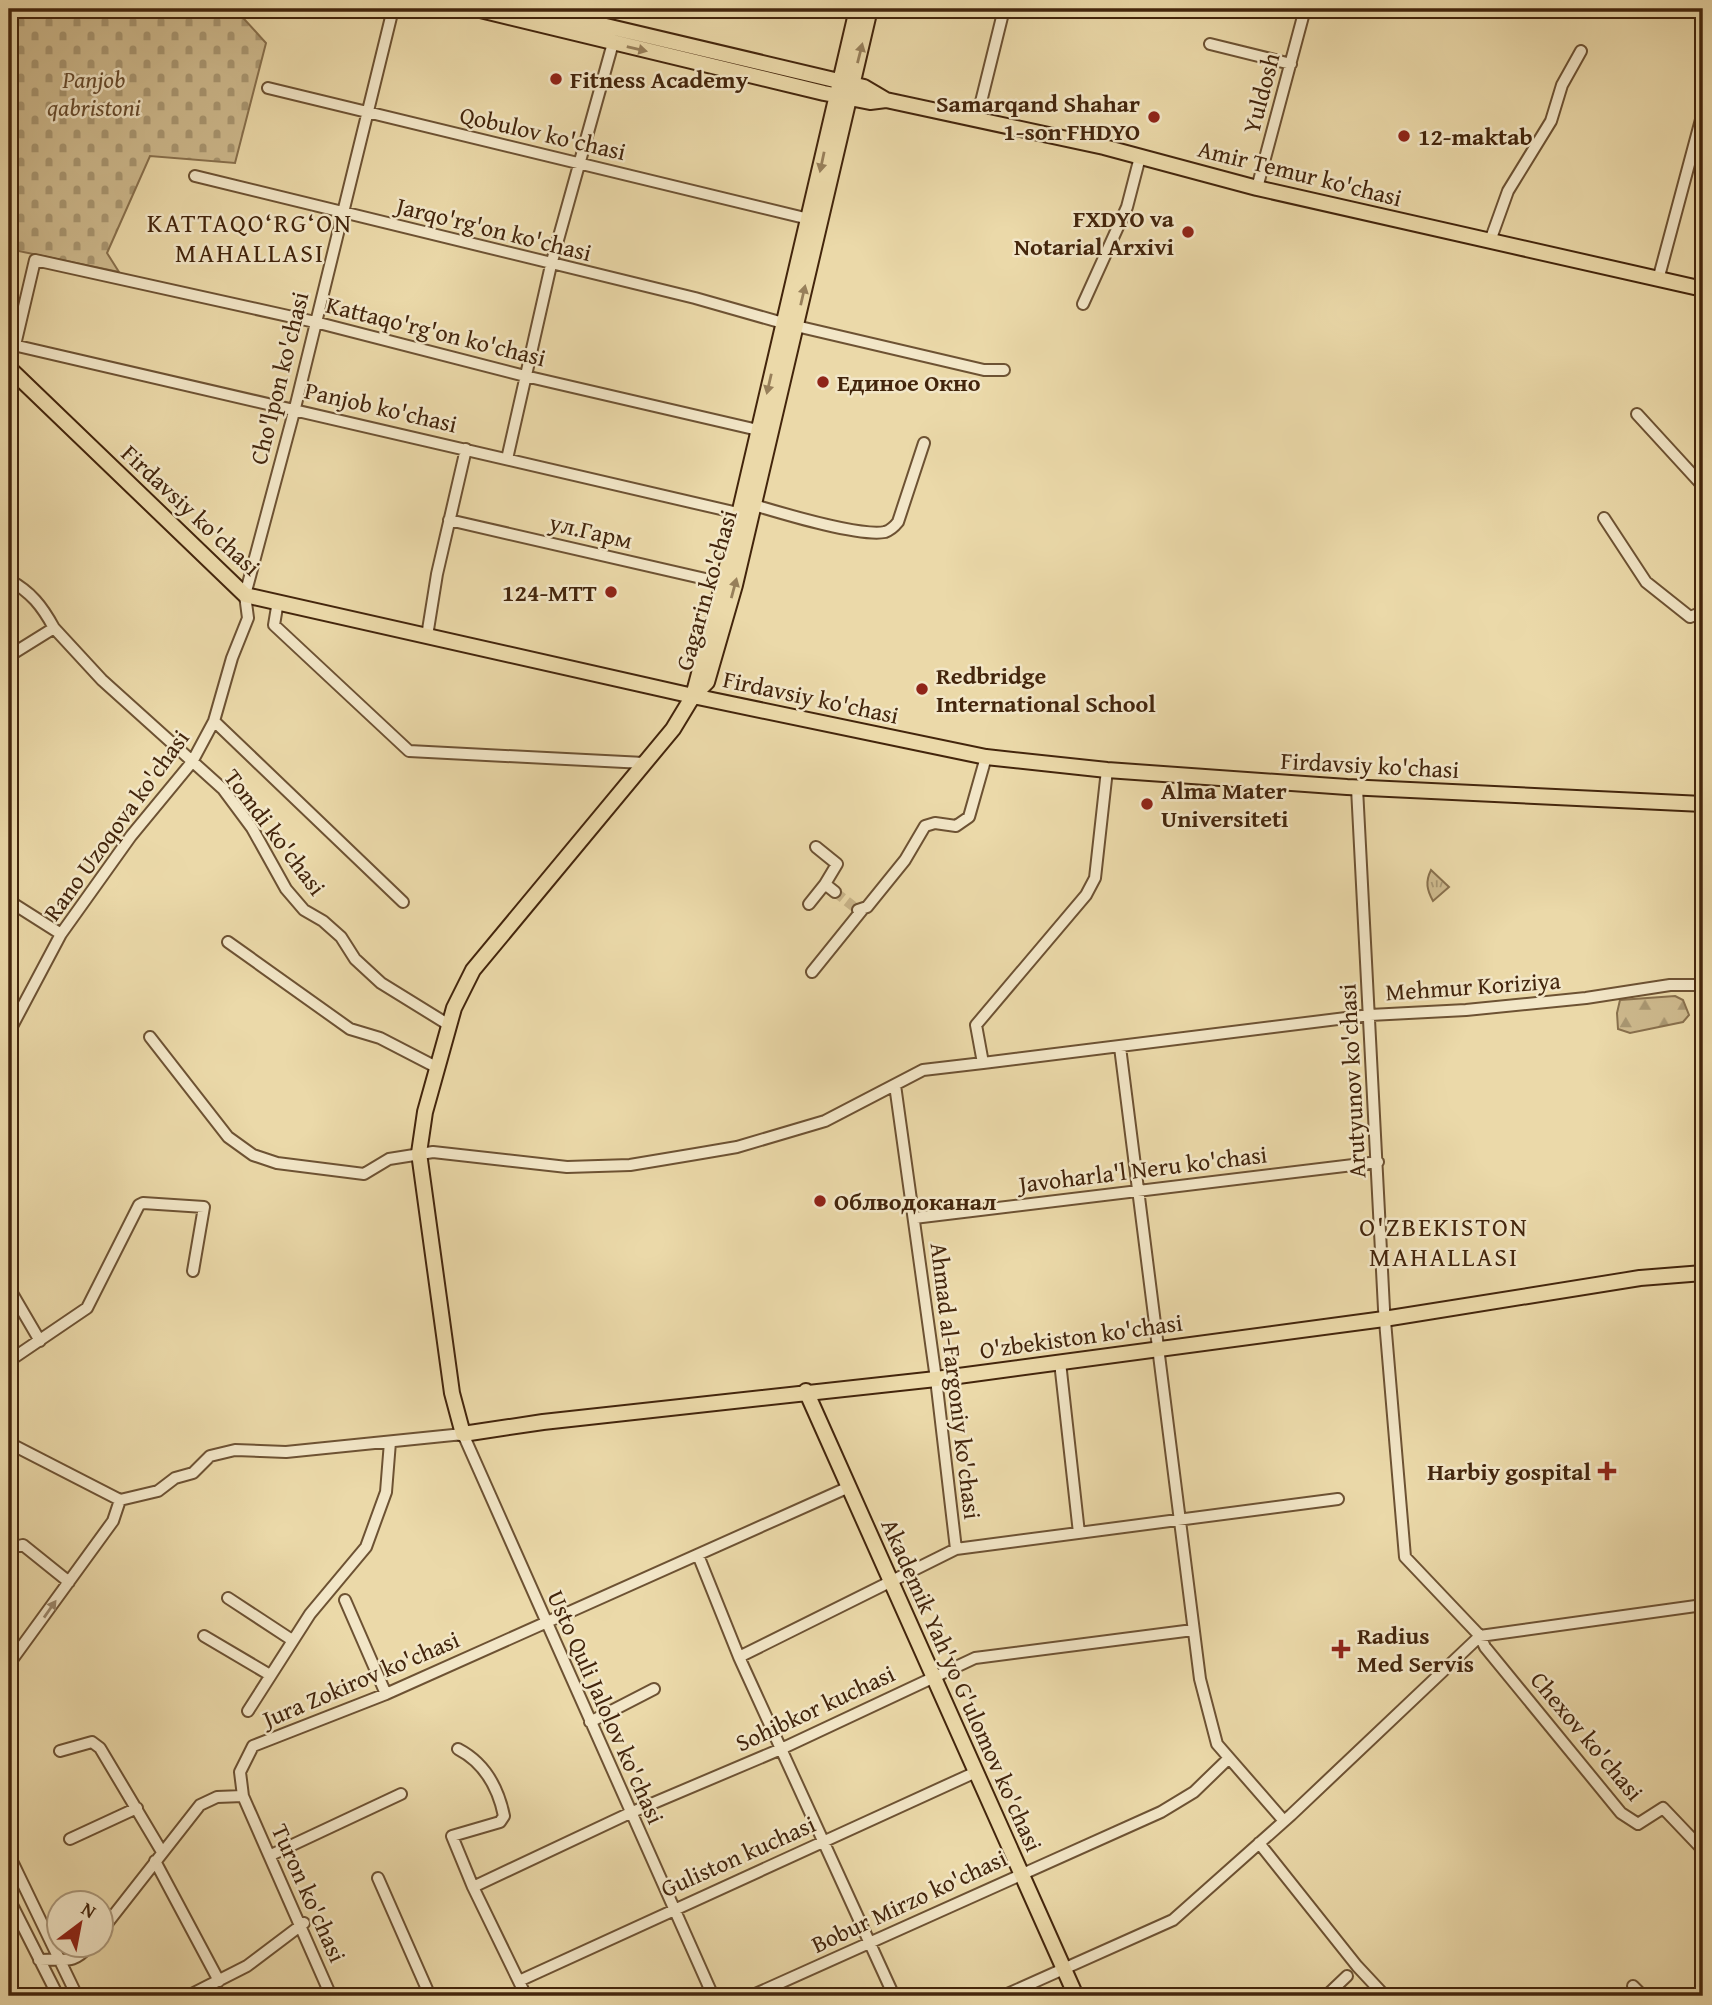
<svg xmlns="http://www.w3.org/2000/svg" width="1712" height="2005" font-family="'Gentium Book Plus',serif">
  <style>
    .forest { fill: url(#forest-firs); stroke: #88704d; stroke-width: 2 }
    .cemetery { fill: url(#cemetery-stones); stroke: #88704d; stroke-width: 2 }
    .park { fill: url(#park-tufts); stroke: #88704d; stroke-width: 2 }
    .lines { fill: none; stroke-linecap: round; stroke-linejoin: round }
    .minor-tunnel { stroke: #c9b58a; stroke-width: 10; stroke-dasharray: 10 5; stroke-linecap: butt }
    .minor-casing { stroke: #6d5233; stroke-width: 14 }
    .major-casing { stroke: #43250c; stroke-width: 18 }
    .minor { stroke: #f2e6c7; stroke-width: 10 }
    .major { stroke: #ebd9a9; stroke-width: 14 }
    .oneway { fill: #977f5a }
    .oneway2 { fill: #9a866a }
    .poi-dot { fill: #8f2418; stroke: #f2e6c7; stroke-width: 2.5 }
    .labels { text-anchor: middle; dominant-baseline: central; stroke-width: 5; stroke-linejoin: round; paint-order: stroke }
    .park-label { font-size: 24px; font-style: italic; fill: #664a2c; stroke: #f2e6c7 }
    .poi-label { font-size: 24px; font-weight: bold; fill: #43250c; stroke: #f2e6c7; text-anchor: start }
    .street-label { font-size: 24px; fill: #43250c; stroke: #f2e6c7 }
    .neighbourhood-label { font-size: 26px; letter-spacing: 2px; fill: #43250c; stroke: #f2e6c7 }
  </style>
  <defs>
    <pattern id="forest-firs" width="22" height="20" patternUnits="userSpaceOnUse" patternTransform="scale(1.75)"><rect width="22" height="20" fill="#ceba8e"/><path d="M5 1l3.5 6h-7zM16 11l3.5 6h-7z" fill="#a99772"/></pattern>
    <pattern id="cemetery-stones" width="16" height="16" patternUnits="userSpaceOnUse" patternTransform="scale(1.75)"><rect width="16" height="16" fill="#ceba8e"/><path d="M2 7V4a2 2 0 0 1 4 0v3zM10 15v-3a2 2 0 0 1 4 0v3z" fill="#a99772"/></pattern>
    <pattern id="park-tufts" width="24" height="20" patternUnits="userSpaceOnUse" patternTransform="scale(1.75)"><rect width="24" height="20" fill="#ceba8e"/><path d="M3 7l-1-3M5 7V3M7 7l1-3M15 17l-1-3M17 17v-4M19 17l1-3" fill="none" stroke="#a99772"/></pattern>
  </defs>
  <rect width="100%" height="100%" fill="#ebd9a9"/>
  <filter id="stains"><feTurbulence type="fractalNoise" baseFrequency=".00286" numOctaves="4"/><feColorMatrix values="0 0 0 0 .2 0 0 0 0 .09 0 0 0 0 .02 0 0 0 .5 -.17"/></filter>
  <radialGradient id="worn" r=".72"><stop offset=".6" stop-color="#630" stop-opacity="0"/><stop offset="1" stop-color="#630" stop-opacity=".3"/></radialGradient>
  <path class="forest" d="M 1675,996 L 1683,1000 L 1689,1015 L 1683,1022 L 1630,1033 L 1618,1029 L 1617,1013 L 1620,1000 Z"/>
  <path class="cemetery" d="M 9,9 L 235,9 L 266,43 L 235,163 L 150,156 L 107,253 L 119,272 L 9,249 Z"/>
  <path class="park" d="M 1431,870 L 1449,887 L 1433,901 C 1427,890 1425,882 1431,870 Z"/>
  <g class="lines">
    <path class="minor-tunnel" d="M 835,892 L 858,910"/>
    <defs>
      <path id="minor" d="M 1486,9 L 1491,10
        M 1210,44 L 1291,64
        M 268,88 L 809,219
        M 977,118 L 1004,9
        M 195,176 L 695,298 L 783,323
        M 1257,188 L 1305,9
        M 1490,241 L 1508,191 L 1551,121 L 1562,85 L 1581,51
        M 1658,280 L 1703,112
        M 1083,304 L 1127,207 L 1140,157
        M 796,326 L 984,370 L 1004,370
        M 9,344 L 738,513
        M 9,355 L 15,345 L 35,260 L 315,322 L 525,376 L 758,430
        M 1637,414 L 1703,486
        M 507,459 L 551,265 L 613,43
        M 754,505 C 781,513 859,537 885,532 C 891,530 894,527 898,522 L 924,443
        M 1604,518 L 1646,582 L 1690,617 L 1703,612
        M 449,520 L 723,583
        M 9,580 C 31,592 42,606 54,628
        M 278,601 L 274,625 L 409,751 L 644,763
        M 427,636 L 437,574 L 466,449
        M 9,656 L 54,628 L 102,680 L 223,789 L 252,828 L 286,889 L 304,910 L 323,921 L 341,937 L 355,959 L 381,983 L 449,1025
        M 214,721 L 403,902
        M 1357,788 L 1384,1309 L 1405,1557 L 1480,1636 L 1485,1647 L 1621,1813 L 1638,1824 L 1663,1808 L 1703,1850
        M 816,847 L 837,864 L 825,884
        M 9,901 L 61,934
        M 809,904 L 825,884 L 835,892
        M 858,910 L 867,907 L 905,860 L 925,826 L 935,823 L 956,826 L 969,817 L 986,757
        M 228,942 L 350,1029 L 380,1038 L 438,1068
        M 812,972 L 862,910
        M 9,1032 L 61,934 L 131,836 L 192,762 L 214,721 L 232,658 L 248,618 L 245,595 L 295,408 L 393,9
        M 150,1037 L 228,1137 L 253,1155 L 277,1163 L 364,1174 L 389,1159 L 433,1152 L 567,1167 L 630,1165 L 696,1154 L 737,1147 L 825,1121 L 923,1070 L 983,1063 L 976,1025 L 1086,895 L 1095,878 L 1107,770
        M 1120,1047 L 1200,1679 L 1217,1744 L 1284,1821
        M 983,1063 L 1370,1015 L 1466,1010 L 1586,998 L 1670,985 L 1703,985
        M 895,1085 L 936,1379 L 956,1549
        M 914,1218 L 1378,1162
        M 9,1288 L 40,1341
        M 9,1361 L 87,1308 L 139,1205 L 143,1203 L 204,1207 L 193,1271
        M 1060,1362 L 1079,1533
        M 9,1443 L 120,1500 L 158,1491 L 175,1478 L 193,1473 L 210,1456 L 235,1450 L 286,1452 L 463,1434 L 713,1996
        M 9,1553 L 14,1547 L 23,1545 L 69,1582
        M 698,1555 L 739,1657 L 894,1996
        M 228,1598 L 292,1640
        M 345,1600 L 386,1694
        M 204,1636 L 270,1675
        M 739,1657 L 956,1549 L 1338,1499
        M 9,1664 L 113,1521 L 120,1500
        M 248,1711 L 310,1614 L 366,1547 L 386,1492 L 390,1442
        M 590,1722 L 654,1689
        M 458,1749 C 485,1763 498,1787 504,1816 L 500,1822 L 452,1836 L 473,1887 L 526,1996
        M 60,1751 L 92,1742 L 100,1748 L 162,1852
        M 70,1839 L 137,1808
        M 1259,1843 L 1357,1966 L 1385,1996
        M 9,1855 L 77,1996
        M 271,1855 L 401,1794
        M 155,1861 L 219,1981
        M 378,1878 L 430,1996
        M 473,1887 L 630,1813 L 781,1749 L 975,1658 L 1193,1630
        M 9,1899 L 58,1996
        M 102,1930 L 200,1805 L 217,1797 L 243,1796
        M 39,1960 C 63,1958 73,1966 89,1946
        M 519,1981 L 976,1772
        M 1633,1986 L 1643,1996
        M 188,1996 L 247,1966 L 304,1923
        M 331,1996 L 243,1796 L 240,1772 L 253,1746 L 386,1694 L 849,1487
        M 751,1996 L 1161,1812 L 1194,1792 L 1228,1759
        M 1003,1996 L 1173,1920 L 1291,1815 L 1480,1636 L 1703,1605
        M 1326,1996 L 1347,1976"/>
      <path id="major" d="M 476,9 L 824,93 L 870,102 L 886,100 L 1104,147 L 1257,188 L 1703,289
        M 534,9 L 864,87 L 886,100
        M 857,9 L 723,583 L 693,696 L 673,729 L 473,970 L 454,1008 L 425,1112 L 419,1153 L 452,1393 L 463,1434 L 543,1422 L 936,1379 L 1384,1319 L 1640,1278 L 1703,1273
        M 9,368 L 245,595 L 693,696 L 986,757 L 1107,770 L 1347,787 L 1703,804
        M 693,696 L 707,682 L 735,585 L 870,9
        M 806,1391 L 1076,1996"/>
    </defs>
    <use href="#minor" class="minor-casing"/>
    <use href="#major" class="major-casing"/>
    <use href="#minor" class="minor"/>
    <use href="#major" class="major"/>
  </g>
  <defs><path id="oneway-solid" d="M-6-.8H1V-3.2L6.5 0L1 3.2V.8H-6Z" transform="scale(1.75)"/></defs>
  <g class="oneway">
    <use href="#oneway-solid" transform="translate(637 49) rotate(13)"/>
    <use href="#oneway-solid" transform="translate(860 53) rotate(-76)"/>
    <use href="#oneway-solid" transform="translate(822 162) rotate(102)"/>
    <use href="#oneway-solid" transform="translate(803 295) rotate(-77)"/>
    <use href="#oneway-solid" transform="translate(769 384) rotate(103)"/>
    <use href="#oneway-solid" transform="translate(734 588) rotate(-75)"/>
  </g>
  <use class="oneway2" href="#oneway-solid" transform="translate(50 1609) rotate(-55)"/>
  <g class="poi-dot">
    <circle cx="556" cy="79" r="7"/>
    <circle cx="1154" cy="117" r="7"/>
    <circle cx="1404" cy="136" r="7"/>
    <circle cx="1188" cy="232" r="7"/>
    <circle cx="823" cy="382" r="7"/>
    <circle cx="611" cy="592" r="7"/>
    <circle cx="922" cy="689" r="7"/>
    <circle cx="1147" cy="804" r="7"/>
    <circle cx="820" cy="1201" r="7"/>
    <path d="M1603.5 1460.5h7v7h7v7h-7v7h-7v-7h-7v-7h7z"/>
    <path d="M1337.5 1638.5h7v7h7v7h-7v7h-7v-7h-7v-7h7z"/>
  </g>
  <g class="labels">
    <g class="park-label">
      <text x="94" y="79">Panjob<tspan x="94" dy="28">qabristoni</tspan></text>
    </g>
    <g class="poi-label">
      <text x="570" y="79">Fitness Academy</text>
      <text x="1140" y="103" text-anchor="end">Samarqand Shahar<tspan x="1140" dy="28">1-son FHDYO</tspan></text>
      <text x="1418" y="136">12-maktab</text>
      <text x="1174" y="218" text-anchor="end">FXDYO va<tspan x="1174" dy="28">Notarial Arxivi</tspan></text>
      <text x="837" y="382">Единое Окно</text>
      <text x="597" y="592" text-anchor="end">124-MTT</text>
      <text x="936" y="675">Redbridge<tspan x="936" dy="28">International School</tspan></text>
      <text x="1161" y="790">Alma Mater<tspan x="1161" dy="28">Universiteti</tspan></text>
      <text x="834" y="1201">Облводоканал</text>
      <text x="1591" y="1471" text-anchor="end">Harbiy gospital</text>
      <text x="1357" y="1635">Radius<tspan x="1357" dy="28">Med Servis</tspan></text>
    </g>
    <g class="street-label">
      <text transform="translate(1261 93) rotate(-75)">Yuldosh</text>
      <text transform="translate(543 133) rotate(13)">Qobulov ko'chasi</text>
      <text transform="translate(1300 173) rotate(14)">Amir Temur ko'chasi</text>
      <text transform="translate(494 229) rotate(14)">Jarqo'rg'on ko'chasi</text>
      <text transform="translate(436 331) rotate(14)">Kattaqo'rg'on ko'chasi</text>
      <text transform="translate(279 378) rotate(-76)">Cho'lpon ko'chasi</text>
      <text transform="translate(381 407) rotate(13)">Panjob ko'chasi</text>
      <text transform="translate(191 510) rotate(43)">Firdavsiy ko'chasi</text>
      <text transform="translate(591 531) rotate(13)">ул.Гарм</text>
      <text transform="translate(706 590) rotate(-74)">Gagarin ko'chasi</text>
      <text transform="translate(811 697) rotate(12)">Firdavsiy ko'chasi</text>
      <text transform="translate(1370 765) rotate(3)">Firdavsiy ko'chasi</text>
      <text transform="translate(116 825) rotate(-54)">Rano Uzoqova ko'chasi</text>
      <text transform="translate(275 832) rotate(53)">Tomdi ko'chasi</text>
      <text transform="translate(1473 986) rotate(-4)">Mehmur Koriziya</text>
      <text transform="translate(1352 1081) rotate(-93)">Arutyunov ko'chasi</text>
      <text transform="translate(1143 1169) rotate(-7)">Javoharla'l Neru ko'chasi</text>
      <text transform="translate(1081 1336) rotate(-8)">O'zbekiston ko'chasi</text>
      <text transform="translate(956 1381) rotate(83)">Ahmad al-Fargoniy ko'chasi</text>
      <text transform="translate(361 1679) rotate(-23)">Jura Zokirov ko'chasi</text>
      <text transform="translate(962 1685) rotate(66)">Akademik Yah'yo G'ulomov ko'chasi</text>
      <text transform="translate(606 1707) rotate(66)">Usto Quli Jalolov ko'chasi</text>
      <text transform="translate(815 1708) rotate(-25)">Sohibkor kuchasi</text>
      <text transform="translate(1587 1736) rotate(50)">Chexov ko'chasi</text>
      <text transform="translate(738 1856) rotate(-24)">Guliston kuchasi</text>
      <text transform="translate(309 1893) rotate(66)">Turon ko'chasi</text>
      <text transform="translate(909 1901) rotate(-25)">Bobur Mirzo ko'chasi</text>
    </g>
    <g class="neighbourhood-label">
      <text x="250" y="222">KATTAQO‘RG‘ON<tspan x="250" dy="30">MAHALLASI</tspan></text>
      <text x="1444" y="1226">O'ZBEKISTON<tspan x="1444" dy="30">MAHALLASI</tspan></text>
    </g>
  </g>
  <rect width="1712" height="2005" fill="none" stroke="#ebd9a9" stroke-width="35"/>
  <rect x="10" y="10" width="1691" height="1984" fill="none" stroke="#43250c" stroke-width="3.5"/>
  <rect x="18" y="18" width="1677" height="1970" fill="none" stroke="#43250c" stroke-width="2"/>
  <g transform="translate(80 1924) rotate(32)"><circle r="33" fill="#f2e6c7" stroke="#ac997c" stroke-width="2"/>
  <path d="M0-5L12 26L0 18L-12 26Z" fill="#8f2418"/>
  <text y="-10" font-size="19" font-weight="bold" text-anchor="middle" fill="#43250c">N</text>
  </g>
  <rect width="100%" height="100%" filter="url(#stains)"/>
  <rect width="100%" height="100%" fill="url(#worn)"/>
</svg>
